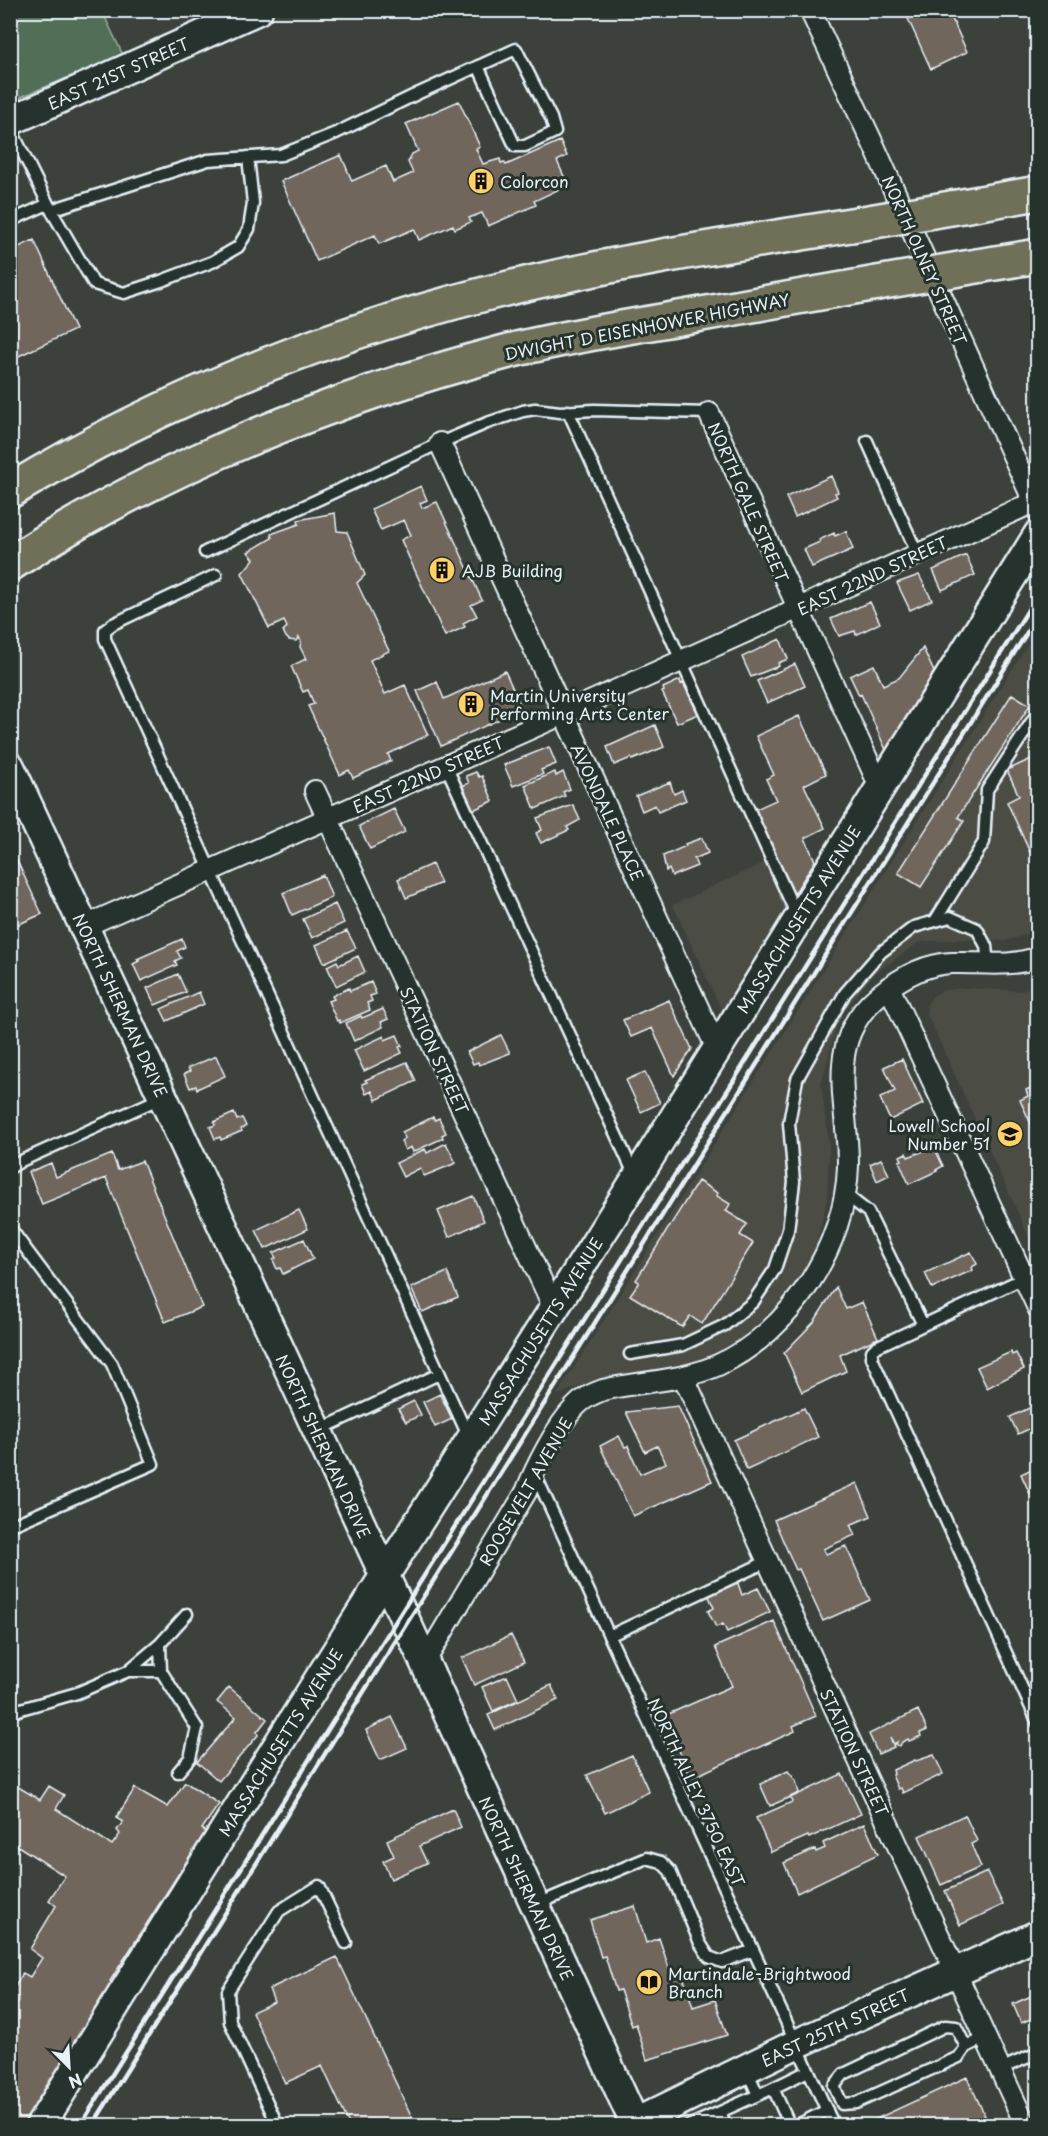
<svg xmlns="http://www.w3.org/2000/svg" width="1048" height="2136" font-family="'Playpen Sans',sans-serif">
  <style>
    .built { fill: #4c4d45 }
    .green { fill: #516e57; stroke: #9cb0a8; stroke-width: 1.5 }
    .building { fill: #71665b; stroke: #e8f1f8; stroke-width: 1.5 }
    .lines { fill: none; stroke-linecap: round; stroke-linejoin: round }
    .lane-casing { stroke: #e8f1f8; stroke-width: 15 }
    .street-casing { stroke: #e8f1f8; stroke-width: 24 }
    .secondary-casing { stroke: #e8f1f8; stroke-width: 33 }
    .highway-casing { stroke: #e8f1f8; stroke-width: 38 }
    .lane { stroke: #26332d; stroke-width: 10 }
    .street { stroke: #26332d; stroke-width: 20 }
    .secondary { stroke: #26332d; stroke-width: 28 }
    .highway { stroke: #706f59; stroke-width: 33 }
    .rail { stroke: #e8f1f8; stroke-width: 4.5 }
    .highway-bridge-casing { stroke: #e8f1f8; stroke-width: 38; stroke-linecap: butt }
    .highway-bridge { stroke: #706f59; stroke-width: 33 }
    .labels { text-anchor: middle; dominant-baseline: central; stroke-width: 6; stroke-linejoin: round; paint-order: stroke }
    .street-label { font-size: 16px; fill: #e8f1f8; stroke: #26332d }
    .poi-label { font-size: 16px; fill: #e8f1f8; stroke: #26332d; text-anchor: start }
  </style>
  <rect width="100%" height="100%" fill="#3c423b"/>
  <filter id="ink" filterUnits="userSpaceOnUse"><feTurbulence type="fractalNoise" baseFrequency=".0167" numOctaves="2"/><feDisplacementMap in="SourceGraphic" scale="12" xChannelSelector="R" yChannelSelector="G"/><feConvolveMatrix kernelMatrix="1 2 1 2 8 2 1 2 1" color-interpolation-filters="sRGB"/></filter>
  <g filter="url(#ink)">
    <path class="built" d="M 1037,630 L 1037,931 L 1005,941 L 964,939 L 919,942 L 874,974 L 839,1017 L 821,1084 L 829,1146 L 827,1200 L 812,1260 L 777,1306 L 738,1343 L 699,1363 L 649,1377 L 604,1377 L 557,1395 Z
      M 768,861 L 789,907 L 723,1013 L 673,905 Z
      M 1037,984 L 1037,1254 L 927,1014 L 927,1005 L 933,996 L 941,991 L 963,988 L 1021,991 Z"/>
    <path class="green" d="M 11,10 L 102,11 L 123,55 L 11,101 Z"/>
    <path class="building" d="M 904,10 L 948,10 L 967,52 L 931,69 Z
      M 459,101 L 480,147 L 476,149 L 483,164 L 500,159 L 501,163 L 504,162 L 506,165 L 560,141 L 567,156 L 557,161 L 568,185 L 534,201 L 536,205 L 488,226 L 482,213 L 469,218 L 471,222 L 455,229 L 453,225 L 419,240 L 414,229 L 379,244 L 375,235 L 317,261 L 281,181 L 341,155 L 352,181 L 386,166 L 393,182 L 413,173 L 408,162 L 412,154 L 418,151 L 406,124 Z
      M 34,240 L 75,330 L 10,360 L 10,251 Z
      M 831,476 L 838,492 L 835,493 L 837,497 L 795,517 L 786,497 Z
      M 421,486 L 427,500 L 420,503 L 422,508 L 437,502 L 482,600 L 471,605 L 477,616 L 463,623 L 465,627 L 445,636 L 401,540 L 411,535 L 404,520 L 381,530 L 371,509 Z
      M 335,513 L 337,531 L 347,532 L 365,575 L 357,583 L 389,651 L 370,660 L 385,694 L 405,685 L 428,735 L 388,754 L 391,761 L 353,778 L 349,770 L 340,775 L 308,706 L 314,704 L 308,690 L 303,692 L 291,666 L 306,659 L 300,647 L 301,642 L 299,637 L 296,641 L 289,640 L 286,637 L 283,631 L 287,627 L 284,621 L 269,628 L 242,573 L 254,559 L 248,552 L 272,538 L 271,534 L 299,524 L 298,520 Z
      M 846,531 L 853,549 L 812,567 L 804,549 L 820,542 L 819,540 L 834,533 L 835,536 Z
      M 966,555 L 975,575 L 942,590 L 933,570 Z
      M 919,575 L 932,600 L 910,610 L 897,583 Z
      M 870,602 L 880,623 L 856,635 L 855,631 L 839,636 L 831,619 Z
      M 780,639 L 788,659 L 778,663 L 779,666 L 751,677 L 742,657 Z
      M 923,648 L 934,672 L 886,750 L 861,694 L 859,695 L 850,676 L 874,665 L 883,685 L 899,678 Z
      M 795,664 L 805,686 L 767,703 L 757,681 Z
      M 505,671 L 522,709 L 441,746 L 417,691 L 437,682 L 444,699 Z
      M 680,680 L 681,684 L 683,683 L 698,714 L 677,723 L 662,692 L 664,691 L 663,688 Z
      M 1012,694 L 1030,705 L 958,817 L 964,821 L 921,887 L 898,873 Z
      M 799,716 L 826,774 L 804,785 L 825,828 L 805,838 L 815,861 L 794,894 L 754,810 L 776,800 L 766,779 L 774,775 L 756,736 Z
      M 655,725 L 664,747 L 632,760 L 631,758 L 614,765 L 607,747 Z
      M 549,747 L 556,764 L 541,770 L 543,774 L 513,786 L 504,765 Z
      M 1038,756 L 1038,860 L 1034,861 L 1007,802 L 1019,796 L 1007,770 Z
      M 476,772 L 479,777 L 482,776 L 493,801 L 473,810 L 462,786 L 469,783 L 466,776 Z
      M 555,772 L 556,776 L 563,772 L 570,789 L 563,792 L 565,796 L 535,809 L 525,785 Z
      M 670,782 L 674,794 L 682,790 L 686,800 L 658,812 L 655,805 L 642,811 L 636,796 Z
      M 573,805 L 580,820 L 567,827 L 569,830 L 541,843 L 536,833 L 542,830 L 537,818 Z
      M 394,809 L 405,832 L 370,849 L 359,826 Z
      M 702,838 L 708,853 L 694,859 L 697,866 L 672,876 L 669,869 L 666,871 L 663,856 L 686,846 L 685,844 Z
      M 10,846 L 42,914 L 10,928 Z
      M 432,864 L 441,883 L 406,898 L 398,879 Z
      M 323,875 L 332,897 L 292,915 L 283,893 Z
      M 335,904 L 344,923 L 312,938 L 303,919 Z
      M 347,931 L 356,948 L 324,963 L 316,945 Z
      M 182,939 L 185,947 L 177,951 L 181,958 L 175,961 L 177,965 L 141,981 L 133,964 L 139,961 L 137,959 Z
      M 358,956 L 365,972 L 336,986 L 327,966 L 337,961 L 339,965 Z
      M 178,974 L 186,992 L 155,1005 L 147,988 Z
      M 371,982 L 376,994 L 370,996 L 372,1001 L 367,1003 L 370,1010 L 340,1023 L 339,1020 L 337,1021 L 328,1001 L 334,999 L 332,996 L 349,988 L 350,991 Z
      M 199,992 L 204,1004 L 167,1021 L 161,1009 Z
      M 669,1000 L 692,1049 L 674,1076 L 652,1028 L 631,1037 L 623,1020 Z
      M 383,1009 L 388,1019 L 381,1022 L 383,1027 L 354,1041 L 346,1023 L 361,1016 L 362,1018 Z
      M 397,1035 L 402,1046 L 399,1047 L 402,1053 L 364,1071 L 354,1050 L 384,1036 L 385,1040 Z
      M 501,1035 L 510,1053 L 479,1065 L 478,1062 L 473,1064 L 467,1052 Z
      M 216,1056 L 225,1076 L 197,1089 L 196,1086 L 190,1088 L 184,1074 L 190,1071 L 188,1068 Z
      M 902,1059 L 923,1104 L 890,1120 L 880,1098 L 895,1091 L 884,1067 Z
      M 407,1062 L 416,1081 L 376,1100 L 372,1091 L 366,1094 L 362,1084 L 367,1082 L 365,1080 Z
      M 645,1072 L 660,1103 L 641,1112 L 626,1080 Z
      M 1038,1085 L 1038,1139 L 1020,1100 L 1028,1096 L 1026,1090 Z
      M 234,1113 L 237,1120 L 242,1118 L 246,1126 L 241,1129 L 242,1131 L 221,1140 L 220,1137 L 215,1139 L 210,1127 L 215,1125 L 214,1122 Z
      M 433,1117 L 435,1120 L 439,1118 L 446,1133 L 442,1135 L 443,1138 L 413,1152 L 411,1147 L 405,1150 L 401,1141 L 405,1138 L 402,1132 Z
      M 446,1143 L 456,1163 L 424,1176 L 420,1168 L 403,1177 L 396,1163 L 425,1149 L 427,1153 Z
      M 934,1147 L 943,1166 L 936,1170 L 937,1171 L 909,1184 L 899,1161 L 902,1160 L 900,1156 L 906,1153 L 908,1157 Z
      M 112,1154 L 118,1170 L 142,1161 L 202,1307 L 165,1322 L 106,1178 L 42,1204 L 29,1172 L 51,1163 L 56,1177 Z
      M 881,1159 L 889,1175 L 877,1181 L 870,1164 Z
      M 698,1181 L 718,1193 L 717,1196 L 730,1204 L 726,1211 L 747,1224 L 740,1235 L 753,1243 L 702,1324 L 690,1316 L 682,1327 L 630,1295 L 639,1282 L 636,1280 Z
      M 473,1196 L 484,1221 L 449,1237 L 438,1211 Z
      M 299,1210 L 308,1229 L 265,1249 L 256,1230 Z
      M 304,1239 L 313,1259 L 283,1274 L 280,1268 L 277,1269 L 273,1260 L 276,1258 L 273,1253 Z
      M 971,1252 L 977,1264 L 972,1267 L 973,1270 L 932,1288 L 925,1273 Z
      M 447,1272 L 458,1297 L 422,1312 L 411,1288 Z
      M 836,1287 L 846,1309 L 862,1302 L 878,1338 L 840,1355 L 846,1371 L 802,1392 L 784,1353 L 814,1322 Z
      M 1011,1352 L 1012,1355 L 1016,1353 L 1024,1369 L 987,1388 L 977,1367 Z
      M 440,1394 L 452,1419 L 435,1427 L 423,1402 Z
      M 414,1401 L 421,1415 L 406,1422 L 398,1409 Z
      M 1038,1404 L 1038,1425 L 1018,1434 L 1010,1417 Z
      M 678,1406 L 712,1481 L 633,1516 L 600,1446 L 619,1436 L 625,1447 L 628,1446 L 640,1474 L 666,1463 L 657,1446 L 645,1452 L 626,1412 Z
      M 804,1408 L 818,1437 L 747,1470 L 734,1440 Z
      M 1038,1435 L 1038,1452 L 1031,1438 Z
      M 1038,1466 L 1038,1490 L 1030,1494 L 1021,1474 Z
      M 857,1483 L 871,1516 L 850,1525 L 855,1535 L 823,1549 L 826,1554 L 846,1546 L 870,1600 L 823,1621 L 799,1569 L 796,1570 L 774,1520 Z
      M 736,1578 L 742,1595 L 758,1588 L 770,1612 L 727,1632 L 723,1624 L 716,1627 L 708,1611 L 714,1608 L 707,1592 Z
      M 774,1621 L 816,1716 L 793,1726 L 795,1731 L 691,1778 L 664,1716 L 732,1686 L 715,1647 Z
      M 511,1635 L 524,1662 L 474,1685 L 462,1658 Z
      M 507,1676 L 518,1700 L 493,1711 L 482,1687 Z
      M 551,1685 L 558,1700 L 495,1730 L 488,1715 Z
      M 229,1687 L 267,1719 L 257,1732 L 258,1735 L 219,1781 L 197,1762 L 236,1717 L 217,1702 Z
      M 918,1710 L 927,1730 L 920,1733 L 921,1736 L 909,1741 L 908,1739 L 902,1742 L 900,1746 L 896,1745 L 897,1742 L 894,1744 L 890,1737 L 894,1747 L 878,1754 L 869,1734 Z
      M 392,1717 L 407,1748 L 380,1760 L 366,1730 Z
      M 632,1755 L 649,1792 L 605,1813 L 587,1775 Z
      M 934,1755 L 943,1774 L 903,1793 L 901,1788 L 898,1789 L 892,1775 L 894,1774 L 893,1770 L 915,1760 L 916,1761 Z
      M 788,1771 L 796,1781 L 799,1793 L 770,1806 L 760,1784 Z
      M 842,1774 L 861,1814 L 809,1838 L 808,1836 L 771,1852 L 756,1818 L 792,1802 L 790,1798 Z
      M 185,1782 L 219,1804 L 202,1829 L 206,1831 L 110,1981 L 113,1983 L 23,2126 L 10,2126 L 10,1988 L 13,1990 L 23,1973 L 30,1977 L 42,1958 L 30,1949 L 56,1906 L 49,1900 L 65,1876 L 10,1841 L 10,1791 L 15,1785 L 40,1800 L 49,1786 L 64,1795 L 56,1809 L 112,1845 L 120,1834 L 117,1830 L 123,1822 L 116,1818 L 135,1788 L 168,1807 Z
      M 453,1809 L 461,1827 L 419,1846 L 427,1863 L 391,1879 L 383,1861 L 394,1856 L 387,1840 Z
      M 965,1815 L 977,1841 L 971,1844 L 981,1867 L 941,1885 L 919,1836 Z
      M 864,1824 L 878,1854 L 797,1893 L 784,1863 L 815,1849 L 816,1852 L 825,1848 L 823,1843 Z
      M 987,1872 L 1003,1905 L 960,1925 L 945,1891 Z
      M 635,1906 L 646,1943 L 659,1938 L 671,1974 L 681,1970 L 693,2007 L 715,2000 L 727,2035 L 647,2060 L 636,2024 L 632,2026 L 620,1990 L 616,1991 L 605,1956 L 601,1957 L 590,1920 Z
      M 337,1957 L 416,2126 L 350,2126 L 322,2066 L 285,2083 L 252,2012 L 274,2002 L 269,1989 Z
      M 1038,1993 L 1038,2016 L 1021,2023 L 1013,2004 Z
      M 967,2077 L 985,2116 L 965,2126 L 866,2126 L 865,2124 Z"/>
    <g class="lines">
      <defs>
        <path id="lane" d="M 10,127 L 51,210 L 94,284 L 124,293 L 161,281 L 212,262 L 238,247 L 249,229 L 253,203 L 248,157
          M 51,210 L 208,160 L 281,155 L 336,133 L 419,93 L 516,49 L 551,118 L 555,132 L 525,146 L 515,146 L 478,66
          M 10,221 L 48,204
          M 568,411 L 797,916
          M 867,441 L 917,553
          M 205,552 L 440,443 L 487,423 L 523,411 L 535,409 L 560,412 L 594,410 L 709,413
          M 216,575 L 113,624 L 105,630 L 105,639 L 469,1438
          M 446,766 L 635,1176
          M 935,921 L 984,842 L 987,790 L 1038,712
          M 10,1168 L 21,1161 L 163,1097
          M 845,1194 L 868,1212 L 923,1325
          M 10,1228 L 112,1364 L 153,1464 L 10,1526
          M 1024,1278 L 876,1347 L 872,1351 L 872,1358 L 1038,1723
          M 630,1354 L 683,1345 L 725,1325 L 753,1302 L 775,1269 L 788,1230 L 794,1182 L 789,1123 L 797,1079 L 845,993 L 880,953 L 914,927 L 950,917 L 977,929 L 986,946 L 988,964
          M 317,1431 L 439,1374
          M 534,1472 L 834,2126
          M 609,1636 L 768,1561
          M 160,1644 L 128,1671 L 161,1671 L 160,1644 L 187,1614
          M 161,1671 L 197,1728 L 190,1758 L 178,1772
          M 10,1714 L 21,1709 L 77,1693 L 128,1671
          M 535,1905 L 647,1858 L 661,1862 L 670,1871 L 700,1943 L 709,1957 L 722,1962 L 753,1950
          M 966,2047 L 956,2027 L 945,2026 L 844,2074 L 834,2086 L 842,2104 L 856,2103 L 959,2057 L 966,2047 L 986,2037
          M 746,2068 L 758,2095 L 773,2088 L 790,2126
          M 1000,2069 L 1038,2053
          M 773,2088 L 808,2071
          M 278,2126 L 230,2022 L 228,1991 L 279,1911 L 319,1886 L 346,1943
          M 688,2126 L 720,2112
          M 726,2126 L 720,2112 L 758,2095
          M 796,2126 L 827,2110"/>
        <path id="street" d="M 810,10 L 875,148 L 1038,511
          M 709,413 L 880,787
          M 440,443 L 717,1049
          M 315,791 L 554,1308
          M 85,926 L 579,707 L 1034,502
          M 889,987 L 1038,1308
          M 684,1378 L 1026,2126
          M 424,1663 L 526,1492 C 536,1466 556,1427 575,1407 C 583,1398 592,1394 603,1390 C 642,1381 680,1382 718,1365 C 790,1333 846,1245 848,1166 C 849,1104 822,1042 879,995 C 900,978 924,964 952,963 C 981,962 1010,968 1038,957"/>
        <path id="secondary" d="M 10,121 L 258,10
          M 10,767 L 407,1624 L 636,2126
          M 635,2123 L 796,2044 L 1038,1935
          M 40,2126 L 319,1679 L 636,1179 L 1038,535"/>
        <path id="highway" d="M 951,208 L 1038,193
          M 977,266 L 1038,256
          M 10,491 C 170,394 349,325 530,283 C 636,258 744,243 851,225
          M 10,564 C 156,468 337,396 505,352 C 560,338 617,329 673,319 C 741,307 809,295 877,283"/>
      </defs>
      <use href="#lane" class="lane-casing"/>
      <use href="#street" class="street-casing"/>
      <use href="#secondary" class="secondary-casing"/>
      <use href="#highway" class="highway-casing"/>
      <use href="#lane" class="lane"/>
      <use href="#street" class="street"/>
      <use href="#secondary" class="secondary"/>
      <use href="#highway" class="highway"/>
      <path class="rail" d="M 80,2126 L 1038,594
        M 92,2126 L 1038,615"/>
      <defs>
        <path id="highway-bridge" d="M 851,225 L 951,208
          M 877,283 L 977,266"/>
      </defs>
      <use href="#highway-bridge" class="highway-bridge-casing"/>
      <use href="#highway-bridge" class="highway-bridge"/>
    </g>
  </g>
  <defs>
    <symbol id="building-disc" viewBox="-11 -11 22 22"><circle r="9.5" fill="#ffd166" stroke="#26332d"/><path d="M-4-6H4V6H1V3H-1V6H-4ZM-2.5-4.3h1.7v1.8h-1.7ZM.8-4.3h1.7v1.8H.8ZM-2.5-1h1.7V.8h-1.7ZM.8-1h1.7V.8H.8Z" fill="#111"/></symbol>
    <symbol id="school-disc" viewBox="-11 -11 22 22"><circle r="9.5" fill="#ffd166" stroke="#26332d"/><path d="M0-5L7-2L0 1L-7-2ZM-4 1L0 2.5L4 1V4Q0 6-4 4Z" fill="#111"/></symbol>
    <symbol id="library-disc" viewBox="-11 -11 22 22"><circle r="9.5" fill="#ffd166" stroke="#26332d"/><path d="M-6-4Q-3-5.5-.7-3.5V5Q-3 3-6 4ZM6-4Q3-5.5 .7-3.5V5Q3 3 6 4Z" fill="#111"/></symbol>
  </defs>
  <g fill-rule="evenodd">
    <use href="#building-disc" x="466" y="166" width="30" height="30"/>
    <use href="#building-disc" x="427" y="555" width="30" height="30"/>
    <use href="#building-disc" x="456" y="689" width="30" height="30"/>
    <use href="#school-disc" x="995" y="1119" width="30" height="30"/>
    <use href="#library-disc" x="634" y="1967" width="30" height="30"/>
  </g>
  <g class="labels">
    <g class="street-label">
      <text transform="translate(118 73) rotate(-24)">EAST 21ST STREET</text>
      <text transform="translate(925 260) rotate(66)">NORTH OLNEY STREET</text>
      <text transform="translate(647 326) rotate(-11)">DWIGHT D EISENHOWER HIGHWAY</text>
      <text transform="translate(749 502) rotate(66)">NORTH GALE STREET</text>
      <text transform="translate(872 575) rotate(-25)">EAST 22ND STREET</text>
      <text transform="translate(428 774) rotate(-24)">EAST 22ND STREET</text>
      <text transform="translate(608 812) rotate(65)">AVONDALE PLACE</text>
      <text transform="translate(798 919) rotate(-58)">MASSACHUSETTS AVENUE</text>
      <text transform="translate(121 1005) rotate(65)">NORTH SHERMAN DRIVE</text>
      <text transform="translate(435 1050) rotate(65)">STATION STREET</text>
      <text transform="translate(540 1331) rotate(-58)">MASSACHUSETTS AVENUE</text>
      <text transform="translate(324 1446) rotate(65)">NORTH SHERMAN DRIVE</text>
      <text transform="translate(525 1491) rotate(-60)">ROOSEVELT AVENUE</text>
      <text transform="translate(280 1742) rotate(-58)">MASSACHUSETTS AVENUE</text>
      <text transform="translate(855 1752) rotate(65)">STATION STREET</text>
      <text transform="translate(697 1792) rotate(65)">NORTH ALLEY 3750 EAST</text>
      <text transform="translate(527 1888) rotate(65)">NORTH SHERMAN DRIVE</text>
      <text transform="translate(835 2027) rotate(-25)">EAST 25TH STREET</text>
    </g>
    <g class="poi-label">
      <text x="500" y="181">Colorcon</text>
      <text x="462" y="570">AJB Building</text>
      <text x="490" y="695">Martin University<tspan x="490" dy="18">Performing Arts Center</tspan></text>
      <text x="990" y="1125" text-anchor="end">Lowell School<tspan x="990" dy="18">Number 51</tspan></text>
      <text x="668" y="1973">Martindale-Brightwood<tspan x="668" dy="18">Branch</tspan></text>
    </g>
  </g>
  <rect width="1048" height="2136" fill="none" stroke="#26332d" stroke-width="36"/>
  <rect x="18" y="18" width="1012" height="2100" fill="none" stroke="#e8f1f8" stroke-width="2" filter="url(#ink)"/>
  <g transform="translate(69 2067) rotate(156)" stroke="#26332d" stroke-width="4.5" paint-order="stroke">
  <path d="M0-4.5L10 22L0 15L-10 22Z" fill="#e8f1f8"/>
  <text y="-9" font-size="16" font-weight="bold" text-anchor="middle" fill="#e8f1f8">N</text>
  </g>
</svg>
